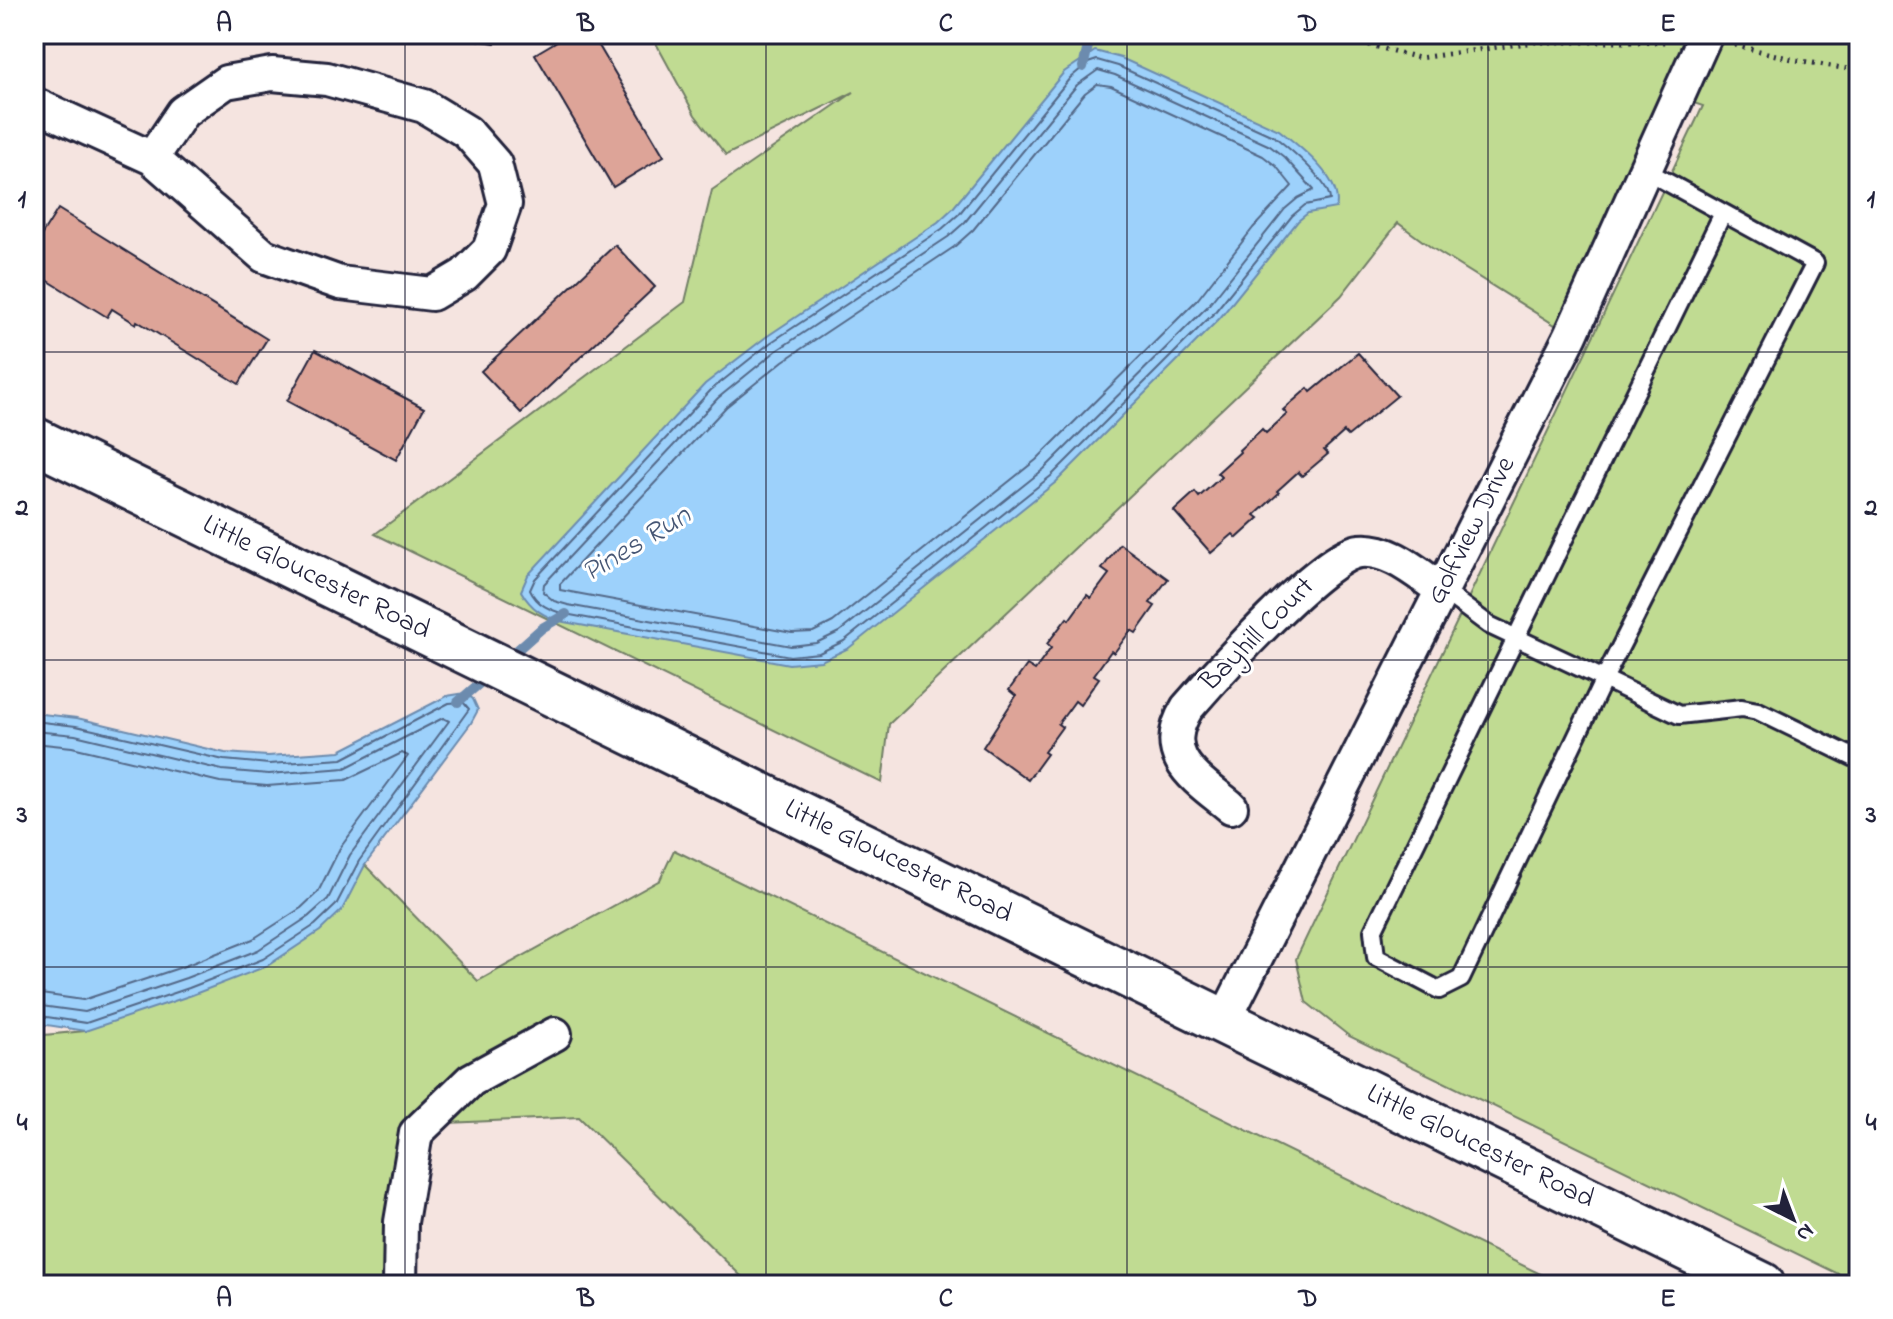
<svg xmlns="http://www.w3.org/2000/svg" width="1893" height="1319" font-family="'Indie Flower',sans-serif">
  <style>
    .green { fill: #c0db92; stroke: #717e66; stroke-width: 2 }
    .water { fill: #9dd1fb; stroke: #6c8bae; stroke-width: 2 }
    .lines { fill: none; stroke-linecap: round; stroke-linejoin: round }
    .shore { stroke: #536888; stroke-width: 2 }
    .stream { stroke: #6c8bae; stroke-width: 10 }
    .building { fill: #dda498; stroke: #22223b; stroke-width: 2 }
    .lane-casing { stroke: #22223b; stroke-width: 22 }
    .street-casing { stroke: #22223b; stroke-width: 38 }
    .secondary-casing { stroke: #22223b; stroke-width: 50 }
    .path { stroke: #22223b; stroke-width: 5; stroke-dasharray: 2 6; stroke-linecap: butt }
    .lane { stroke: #fff; stroke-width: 16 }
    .street { stroke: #fff; stroke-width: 32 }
    .secondary { stroke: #fff; stroke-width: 44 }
    .grid { fill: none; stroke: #22223b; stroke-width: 2; stroke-opacity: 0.55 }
    .labels { text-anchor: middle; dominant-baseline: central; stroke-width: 6; stroke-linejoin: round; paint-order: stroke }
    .street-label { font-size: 28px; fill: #22223b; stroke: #fff }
    .water-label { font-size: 30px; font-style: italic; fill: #475775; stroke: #fff }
    .neatline { fill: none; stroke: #22223b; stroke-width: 3 }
    .grid-label { font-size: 26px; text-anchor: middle; font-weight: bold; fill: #22223b }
  </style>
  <rect width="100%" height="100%" fill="#f5e4e0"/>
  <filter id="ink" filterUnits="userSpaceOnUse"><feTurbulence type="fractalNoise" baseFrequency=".0125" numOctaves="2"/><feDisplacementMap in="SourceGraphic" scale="16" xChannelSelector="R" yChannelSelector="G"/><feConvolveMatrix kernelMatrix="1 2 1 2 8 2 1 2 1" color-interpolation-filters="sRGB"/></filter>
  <g filter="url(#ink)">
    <path class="green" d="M 651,34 L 1859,34 L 1859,1284 L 1349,1036 L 1306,1002 L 1296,959 L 1703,106 L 1679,98 L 1571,335 L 1432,248 L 1398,223 L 1341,296 L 889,724 L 882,783 L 375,534 L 685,302 L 712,190 L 854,92 L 726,155 L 695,115 Z
      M 674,850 L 1563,1285 L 745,1285 L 745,1280 L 579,1117 L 425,1124 L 407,1285 L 34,1285 L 34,1036 L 85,1031 L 365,865 L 478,981 L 660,880 Z"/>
    <path class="water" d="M 1095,51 L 1121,58 L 1279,130 C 1299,146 1344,180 1336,208 L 1308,213 L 1298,221 L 1220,318 L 1056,482 L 849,648 L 821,661 L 789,664 L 564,622 C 544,617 531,609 521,591 L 528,575 L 705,384 L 766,337 L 938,222 L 953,208 L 1064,72 Z
      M 465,693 L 473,699 L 478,710 L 471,723 L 365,865 L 342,910 L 320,931 L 267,966 L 192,995 L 85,1031 L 34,1023 L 34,713 L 77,718 L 225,753 L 268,756 L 340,751 L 447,696 Z"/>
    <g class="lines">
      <path class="shore" d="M 1097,60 L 1118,66 L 1275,137 C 1290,149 1329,181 1330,200 L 1305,205 L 1292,216 L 1214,313 L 1051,476 L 844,641 L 819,653 L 790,656 L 565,614 C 550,610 537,605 530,590 L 535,579 L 711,390 L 770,343 L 942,229 L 959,214 L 1070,78 L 1088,63 Z
        M 1098,70 L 1115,75 L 1270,146 L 1284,157 L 1314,190 L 1298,198 L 1285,209 L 1207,307 L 1044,469 L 839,632 L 816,643 L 791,646 L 568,605 L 554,601 L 543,592 L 544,584 L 718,398 L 776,351 L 948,237 L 965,222 L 1077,85 Z
        M 1097,84 L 1111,86 L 1263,156 L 1276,166 L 1292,186 L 1253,228 L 1198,299 L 1036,460 L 833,622 L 813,632 L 792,633 L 560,590 L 560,584 L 726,407 L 783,361 L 954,247 L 973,230 L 1085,93 Z
        M 34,721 L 76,726 L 224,760 L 269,764 L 342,759 L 449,703 L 463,702 L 469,709 L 359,861 L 336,905 L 315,925 L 263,959 L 189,988 L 86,1023 L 34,1015
        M 34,731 L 75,735 L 222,770 L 269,774 L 345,768 L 443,718 L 449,721 L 350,855 L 328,899 L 308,917 L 258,950 L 186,978 L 85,1012 L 34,1005
        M 34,743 L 72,747 L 220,782 L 267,786 L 346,780 L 402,753 L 408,756 L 340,848 L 318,892 L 301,908 L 253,939 L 182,967 L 83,1000 L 34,993"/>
      <path class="stream" d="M 1083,67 L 1091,34
        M 506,660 L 542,628 L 566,614
        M 458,702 L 488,676"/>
    </g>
    <path class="building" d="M 444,34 L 497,34 L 495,43 Z
      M 569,34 L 592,34 L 664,156 L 613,187 L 535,54 Z
      M 58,209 L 267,339 L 239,384 L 137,321 L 136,324 L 112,309 L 107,317 L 34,272 L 34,247 Z
      M 615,245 L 655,287 L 521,413 L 481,371 Z
      M 315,350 L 424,408 L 396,460 L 287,401 Z
      M 1358,353 L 1397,396 L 1348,436 L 1344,432 L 1324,450 L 1328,454 L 1302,476 L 1298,472 L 1277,491 L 1279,493 L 1255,515 L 1259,518 L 1237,538 L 1233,534 L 1211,553 L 1174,511 L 1195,492 L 1199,497 L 1221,477 L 1217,473 L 1240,452 L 1239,450 L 1262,429 L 1266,433 L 1287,414 L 1283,410 L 1308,388 L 1311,392 Z
      M 1120,544 L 1168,579 L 1150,603 L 1155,606 L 1136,633 L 1131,630 L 1114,653 L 1111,651 L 1094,675 L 1099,678 L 1080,705 L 1075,701 L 1067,712 L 1058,724 L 1062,727 L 1044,752 L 1047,754 L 1028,780 L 983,747 L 1016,696 L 1009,690 L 1027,665 L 1035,670 L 1051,648 L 1047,644 L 1067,618 L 1069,620 L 1087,595 L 1091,598 L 1109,574 L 1102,569 Z"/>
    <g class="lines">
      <defs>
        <path id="lane" d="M 1723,213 L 1373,931 L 1376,957 L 1439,990 L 1461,979 L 1604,679 L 1679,715 L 1742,708 L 1758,711 L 1859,760
          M 1442,590 L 1489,625 L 1604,679 L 1815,263 L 1645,170"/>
        <path id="street" d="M 34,104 L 152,158 L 264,256 L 340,283 L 432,294 L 464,275 L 489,250 L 505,204 L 495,164 L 467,132 L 424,106 L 327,79 L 272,74 L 226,82 L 183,112 L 152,158
          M 1231,807 C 1196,778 1157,757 1187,708 C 1214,677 1323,554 1360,551 C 1390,548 1418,574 1442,590
          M 1224,1021 L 1571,335 L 1706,34
          M 400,1285 L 401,1222 L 416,1133 L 471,1080 L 555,1034"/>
        <path id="secondary" d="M 34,440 L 1762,1285"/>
      </defs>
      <use href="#lane" class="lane-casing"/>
      <use href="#street" class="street-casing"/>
      <use href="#secondary" class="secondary-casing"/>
      <path class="path" d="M 1339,34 L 1351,40 L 1419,58 L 1535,42 L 1669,42
        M 1735,45 L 1796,60 L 1859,71"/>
      <use href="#lane" class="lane"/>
      <use href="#street" class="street"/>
      <use href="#secondary" class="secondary"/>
    </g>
  </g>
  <path class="grid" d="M 405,34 L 405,1285M 766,34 L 766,1285M 1127,34 L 1127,1285M 1488,34 L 1488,1285M 34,352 L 1859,352M 34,660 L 1859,660M 34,967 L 1859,967"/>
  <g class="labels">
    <g class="street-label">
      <text transform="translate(1472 531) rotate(-63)">Golfview Drive</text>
      <text transform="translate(316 578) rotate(26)">Little Gloucester Road</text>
      <text transform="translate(1258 635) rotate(-45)">Bayhill Court</text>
      <text transform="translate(898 862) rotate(26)">Little Gloucester Road</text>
      <text transform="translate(1480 1147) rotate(26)">Little Gloucester Road</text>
    </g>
    <g class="water-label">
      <text transform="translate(637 545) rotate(-31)">Pines Run</text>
    </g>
  </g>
  <rect width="1893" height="1319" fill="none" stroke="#fff" stroke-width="88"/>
  <g transform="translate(1793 1219) rotate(138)" stroke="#ffffff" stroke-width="6" paint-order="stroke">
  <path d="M0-6L14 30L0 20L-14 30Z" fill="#22223b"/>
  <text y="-12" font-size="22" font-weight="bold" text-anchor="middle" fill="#22223b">N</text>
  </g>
  <rect x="44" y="44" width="1805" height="1231" class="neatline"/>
  <g class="grid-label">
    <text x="224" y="31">A</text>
    <text x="586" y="31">B</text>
    <text x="946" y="31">C</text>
    <text x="1308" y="31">D</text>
    <text x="1668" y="31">E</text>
    <text x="22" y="207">1</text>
    <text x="1871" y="207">1</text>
    <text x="22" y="515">2</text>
    <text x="1871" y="515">2</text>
    <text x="22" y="822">3</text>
    <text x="1871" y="822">3</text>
    <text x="22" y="1130">4</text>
    <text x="1871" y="1130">4</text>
    <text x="224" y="1306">A</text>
    <text x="586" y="1306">B</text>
    <text x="946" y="1306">C</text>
    <text x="1308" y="1306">D</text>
    <text x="1668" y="1306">E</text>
  </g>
</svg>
